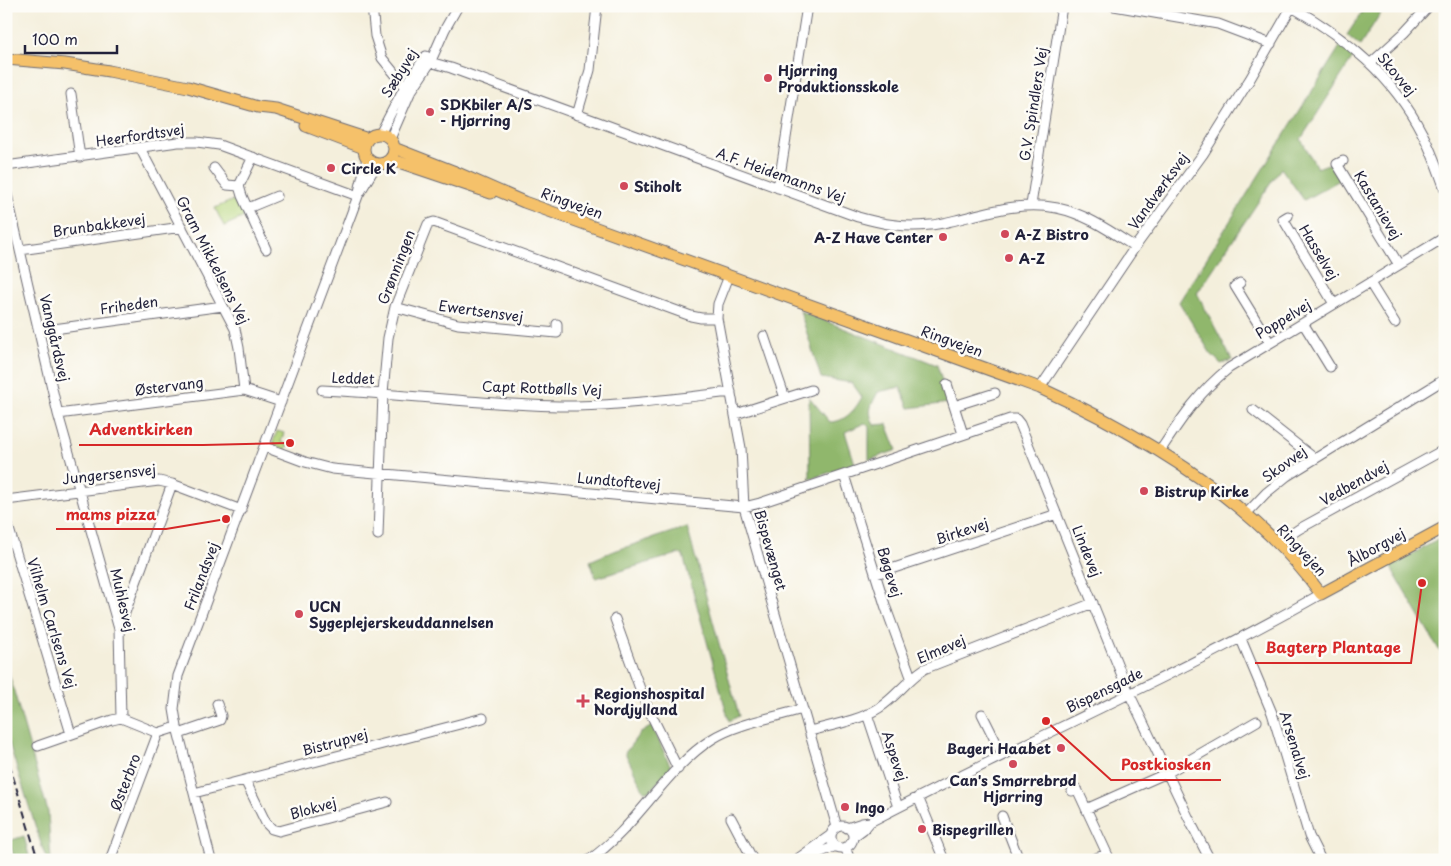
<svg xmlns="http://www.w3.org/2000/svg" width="1451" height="866" font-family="'Playpen Sans',sans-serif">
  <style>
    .green { fill: #b6d67d; stroke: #6c7c5c }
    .forest { fill: #90b76c; stroke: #596c54 }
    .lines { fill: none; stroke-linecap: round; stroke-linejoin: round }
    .minor-casing { stroke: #6c6a73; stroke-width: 11 }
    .major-casing { stroke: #6c6a73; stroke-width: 13 }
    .minor { stroke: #fff; stroke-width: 9 }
    .major { stroke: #f5c16b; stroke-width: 11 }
    .rail { stroke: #22223b; stroke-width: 2; stroke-dasharray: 8 4; stroke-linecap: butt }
    .poi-dot { fill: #d1495b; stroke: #fdfcf7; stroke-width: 2 }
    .labels { text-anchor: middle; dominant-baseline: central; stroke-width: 5; stroke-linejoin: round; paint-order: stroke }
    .poi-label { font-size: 14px; font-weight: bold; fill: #22223b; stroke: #fdfcf7; text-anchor: start }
    .street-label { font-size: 14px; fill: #22223b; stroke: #fdfcf7 }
    .leader { fill: none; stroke: #d62828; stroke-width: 2 }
    .callout-dot { fill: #d62828; stroke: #fdfcf7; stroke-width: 2 }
    .callout-label { font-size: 15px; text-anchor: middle; font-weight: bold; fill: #d62828; stroke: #fdfcf7; stroke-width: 5; stroke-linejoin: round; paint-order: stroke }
  </style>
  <rect width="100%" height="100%" fill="#fdfcf7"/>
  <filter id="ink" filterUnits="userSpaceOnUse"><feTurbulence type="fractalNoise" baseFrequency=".02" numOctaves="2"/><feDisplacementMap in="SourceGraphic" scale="10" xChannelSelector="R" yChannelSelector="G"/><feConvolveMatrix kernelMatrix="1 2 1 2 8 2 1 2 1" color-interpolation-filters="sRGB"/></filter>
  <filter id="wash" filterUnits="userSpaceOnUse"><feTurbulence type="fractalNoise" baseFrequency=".0096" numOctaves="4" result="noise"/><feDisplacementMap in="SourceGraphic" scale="20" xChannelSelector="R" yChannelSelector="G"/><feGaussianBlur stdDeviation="1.12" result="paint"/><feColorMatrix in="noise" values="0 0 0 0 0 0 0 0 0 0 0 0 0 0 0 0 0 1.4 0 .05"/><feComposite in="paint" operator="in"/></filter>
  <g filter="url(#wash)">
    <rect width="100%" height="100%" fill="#f4efdc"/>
    <path class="green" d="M 236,199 L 244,217 L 224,226 L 215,208 Z
      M 277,431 L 284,433 L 281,442 L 288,445 L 285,450 L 275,446 L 273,442 Z"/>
    <path class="forest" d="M 1366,6 L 1385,6 L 1360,46 L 1347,35 Z
      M 1341,45 L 1354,56 L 1301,139 L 1317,168 L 1331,163 L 1340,180 L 1304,200 L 1281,168 L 1197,293 L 1232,360 L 1221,364 L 1211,354 L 1179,302 Z
      M 800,311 L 937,365 L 949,403 L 909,408 L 900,387 L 878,392 C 871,406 867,410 874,425 L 887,424 L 897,450 L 869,460 L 869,427 L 865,423 L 845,432 L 855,464 L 810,479 L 809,397 L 830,422 C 845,422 855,410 862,397 L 852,383 L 821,378 Z
      M 687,527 L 739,716 L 729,721 L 683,555 L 678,554 L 596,578 L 590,561 L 611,552 Z
      M 1445,536 L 1445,660 L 1390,566 Z
      M 6,663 L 48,812 L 51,860 L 47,860 L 43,850 L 6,734 Z
      M 652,726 L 671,767 L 650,791 L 644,791 L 625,753 L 639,734 Z
      M 24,836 L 30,860 L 15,860 L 9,841 Z"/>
  </g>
  <g filter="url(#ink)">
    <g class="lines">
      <defs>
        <path id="minor" d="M 372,6 L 375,36 L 382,58 L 408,90
          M 1114,6 L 1218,24 L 1271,44
          M 1292,7 C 1346,38 1393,76 1422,133 C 1432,151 1438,170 1445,189
          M 423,60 L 451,68 L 858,217 C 883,224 904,228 930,225 C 938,225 947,222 956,220 C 989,212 1022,201 1057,208 C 1086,214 1110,231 1135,247
          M 1371,63 L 1404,33 L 1429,6
          M 71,94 L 80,157
          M 577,115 L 590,70 L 597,6
          M 380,134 L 405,86 L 426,56
          M 390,139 L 410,93 L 430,63 L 445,29 L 458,6
          M 140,148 L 235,329 L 239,348 L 244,390
          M 253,157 L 239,186 L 242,196 L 266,249
          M 1343,161 L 1337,164 L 1399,265
          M 6,166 L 178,142 L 197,142 L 219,145 L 358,196
          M 214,168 L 227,185 L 239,186
          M 778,188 L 807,6
          M 6,190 L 58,414 L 119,629 L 121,718
          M 359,194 L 377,164
          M 1031,205 L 1062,6
          M 248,208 L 277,196
          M 1288,216 L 1283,219 L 1334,304
          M 20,250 L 182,227
          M 729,276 L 718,304 L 717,318 L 741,448 L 744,507 L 837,827
          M 1240,283 L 1235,286 L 1270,343
          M 1370,283 L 1395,323
          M 395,307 L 458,324 L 557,333 L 557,324
          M 1303,323 L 1330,367
          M 39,331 L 223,306
          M 764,336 L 785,398
          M 947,384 L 963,434
          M 1040,388 L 1135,247 L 1203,154 L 1250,79 L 1292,6
          M 322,390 C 406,394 491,406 576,406 C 627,405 679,398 731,392
          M 954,406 L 995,393
          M 1253,410 L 1314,458
          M 58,414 L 244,390 L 281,402
          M 736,414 L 811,390
          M 265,447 L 305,462 L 332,469 L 744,507 L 760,503 L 1010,419 L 1016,419 L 1020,424 L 1129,693 L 1192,825 L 1210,860
          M 1160,451 C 1182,418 1198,393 1229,368 L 1445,237
          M 844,475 L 886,608 L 911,677
          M 6,500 L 159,481 L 172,484 L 241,510
          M 1246,514 L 1266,493 L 1287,476 L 1445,379
          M 6,519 L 71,734
          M 378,535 L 383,393 L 388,338 L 395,307 L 428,224 L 434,222 L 691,316 L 701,318 L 717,318
          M 1278,543 L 1299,529 L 1445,449
          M 876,574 L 1057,514
          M 615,619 L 644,700 L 678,769
          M 119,629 L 172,484
          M 1241,639 L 1272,713 L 1309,836 L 1321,860
          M 867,714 L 898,807
          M 982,714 L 1002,754
          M 809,731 C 832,725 859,721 879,708 C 896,697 907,680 924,669 L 1093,603
          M 179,734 L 220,720 L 221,716 L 217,704
          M 38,746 L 112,720 L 121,718 L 158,733
          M 245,780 L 266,823 L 272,829 L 279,831 L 387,802
          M 1072,791 L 1077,789 L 1110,860
          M 194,793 L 483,718
          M 918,797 L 944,860
          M 1086,809 L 1167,773 L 1257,721
          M 1002,816 L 1019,860
          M 731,818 L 753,860
          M831 837a11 11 0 1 1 22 0a11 11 0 1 1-22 0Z
          M 847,828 L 862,823 L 870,822 C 1019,744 1175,677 1321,594
          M 853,837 L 865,828 L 870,822
          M 845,847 L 850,860
          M 110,860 L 158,733 L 177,727
          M 211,860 L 177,727 L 174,709 L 178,676 L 358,196 L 367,158
          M 589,860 C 636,828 665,769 712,739 C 737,723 774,718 802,709
          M 796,860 L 831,835
          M 798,860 L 806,858 L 836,846
          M 1091,860 L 1107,854"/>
        <path id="major" d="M 6,59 L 65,64 L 109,71 L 188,87 L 258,107 L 276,109 L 368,139
          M 306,126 L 364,148
          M364 149a15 15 0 1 1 30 0a15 15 0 1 1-30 0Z
          M 394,148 L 453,171 L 524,202 L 1040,388 C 1143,435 1254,501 1321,594 L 1445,527
          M 390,159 L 491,193"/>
      </defs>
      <use href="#minor" class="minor-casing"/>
      <use href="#major" class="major-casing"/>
      <use href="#minor" class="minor"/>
      <use href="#major" class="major"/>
      <path class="rail" d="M 6,753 L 38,860"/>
    </g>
  </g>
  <g class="poi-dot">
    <circle cx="768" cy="78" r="5"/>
    <circle cx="430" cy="112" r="5"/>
    <circle cx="331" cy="168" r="5"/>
    <circle cx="624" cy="186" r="5"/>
    <circle cx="1005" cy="234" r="5"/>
    <circle cx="943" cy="237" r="5"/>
    <circle cx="1009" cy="258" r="5"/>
    <circle cx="1144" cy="491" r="5"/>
    <circle cx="299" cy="614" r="5"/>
    <path d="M580.5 693.5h5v5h5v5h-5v5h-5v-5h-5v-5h5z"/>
    <circle cx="1061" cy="748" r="5"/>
    <circle cx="1013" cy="764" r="5"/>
    <circle cx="845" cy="807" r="5"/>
    <circle cx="922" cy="829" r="5"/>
  </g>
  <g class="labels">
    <g class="poi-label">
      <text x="778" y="70">Hjørring<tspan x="778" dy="16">Produktionsskole</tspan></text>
      <text x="440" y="104">SDKbiler A/S<tspan x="440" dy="16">- Hjørring</tspan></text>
      <text x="341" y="168">Circle K</text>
      <text x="634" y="186">Stiholt</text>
      <text x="1015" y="234">A-Z Bistro</text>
      <text x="933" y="237" text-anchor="end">A-Z Have Center</text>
      <text x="1019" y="258">A-Z</text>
      <text x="1154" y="491">Bistrup Kirke</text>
      <text x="309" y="606">UCN<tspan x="309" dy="16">Sygeplejerskeuddannelsen</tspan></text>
      <text x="594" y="693">Regionshospital<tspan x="594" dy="16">Nordjylland</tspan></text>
      <text x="1051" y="748" text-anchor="end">Bageri Haabet</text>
      <text x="1013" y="780" text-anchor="middle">Can's Smørrebrød<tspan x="1013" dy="16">Hjørring</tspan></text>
      <text x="855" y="807">Ingo</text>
      <text x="932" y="829">Bispegrillen</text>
    </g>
    <g class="street-label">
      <text transform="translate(399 73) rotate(-58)">Sæbyvej</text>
      <text transform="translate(1397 74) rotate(50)">Skovvej</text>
      <text transform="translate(1033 104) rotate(-81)">G.V. Spindlers Vej</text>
      <text transform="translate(140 135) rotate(-8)">Heerfordtsvej</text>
      <text transform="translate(781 175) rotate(20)">A.F. Heidemanns Vej</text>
      <text transform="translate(1158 191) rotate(-54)">Vandværksvej</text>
      <text transform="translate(572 203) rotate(20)">Ringvejen</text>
      <text transform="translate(1378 205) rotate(59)">Kastanievej</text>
      <text transform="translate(99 225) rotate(-8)">Brunbakkevej</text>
      <text transform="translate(1319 252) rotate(59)">Hasselvej</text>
      <text transform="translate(213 260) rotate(63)">Gram Mikkelsens Vej</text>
      <text transform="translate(396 267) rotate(-69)">Grønningen</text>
      <text transform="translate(129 305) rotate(-8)">Friheden</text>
      <text transform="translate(481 311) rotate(8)">Ewertsensvej</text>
      <text transform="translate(1283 319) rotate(-31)">Poppelvej</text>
      <text transform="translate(55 338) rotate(77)">Vanggårdsvej</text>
      <text transform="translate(952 341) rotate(20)">Ringvejen</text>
      <text transform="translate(353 378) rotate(2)">Leddet</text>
      <text transform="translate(169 386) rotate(-7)">Østervang</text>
      <text transform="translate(542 388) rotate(2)">Capt Rottbølls Vej</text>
      <text transform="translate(1284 464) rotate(-36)">Skovvej</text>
      <text transform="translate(109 474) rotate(-6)">Jungersensvej</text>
      <text transform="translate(619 481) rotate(5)">Lundtoftevej</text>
      <text transform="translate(1354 483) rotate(-29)">Vedbendvej</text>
      <text transform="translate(962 531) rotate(-18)">Birkevej</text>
      <text transform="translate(1376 547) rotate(-28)">Ålborgvej</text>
      <text transform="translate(771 550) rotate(74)">Bispevænget</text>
      <text transform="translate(1302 550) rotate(47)">Ringvejen</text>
      <text transform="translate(1087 551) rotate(68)">Lindevej</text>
      <text transform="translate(890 572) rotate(73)">Bøgevej</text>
      <text transform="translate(201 576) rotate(-69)">Frilandsvej</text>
      <text transform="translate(123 600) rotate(77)">Muhlesvej</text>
      <text transform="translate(52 623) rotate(73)">Vilhelm Carlsens Vej</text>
      <text transform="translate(941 649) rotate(-23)">Elmevej</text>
      <text transform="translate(1104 690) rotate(-26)">Bispensgade</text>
      <text transform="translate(335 742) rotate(-15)">Bistrupvej</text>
      <text transform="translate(1295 745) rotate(73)">Arsenalvej</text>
      <text transform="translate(895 756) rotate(72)">Aspevej</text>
      <text transform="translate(125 782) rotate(-69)">Østerbro</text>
      <text transform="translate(313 808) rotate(-15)">Blokvej</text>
    </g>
  </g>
  <path class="leader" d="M290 443L203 445H79M226 519L166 529H56M1422 583L1411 663H1255M1046 721L1111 780H1221"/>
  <g class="callout-dot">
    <circle cx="290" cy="443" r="5"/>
    <circle cx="226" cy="519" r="5"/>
    <circle cx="1422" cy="583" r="5"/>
    <circle cx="1046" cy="721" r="5"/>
  </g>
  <g class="callout-label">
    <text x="141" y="435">Adventkirken</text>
    <text x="111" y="520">mams pizza</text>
    <text x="1333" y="653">Bagterp Plantage</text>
    <text x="1166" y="770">Postkiosken</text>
  </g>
  <rect width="1451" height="866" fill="none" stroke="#fdfcf7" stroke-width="25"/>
  <path d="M25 45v8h92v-8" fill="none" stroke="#22223b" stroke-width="2.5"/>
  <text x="32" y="45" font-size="15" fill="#22223b" stroke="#fdfcf7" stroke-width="4" paint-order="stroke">100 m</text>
</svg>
